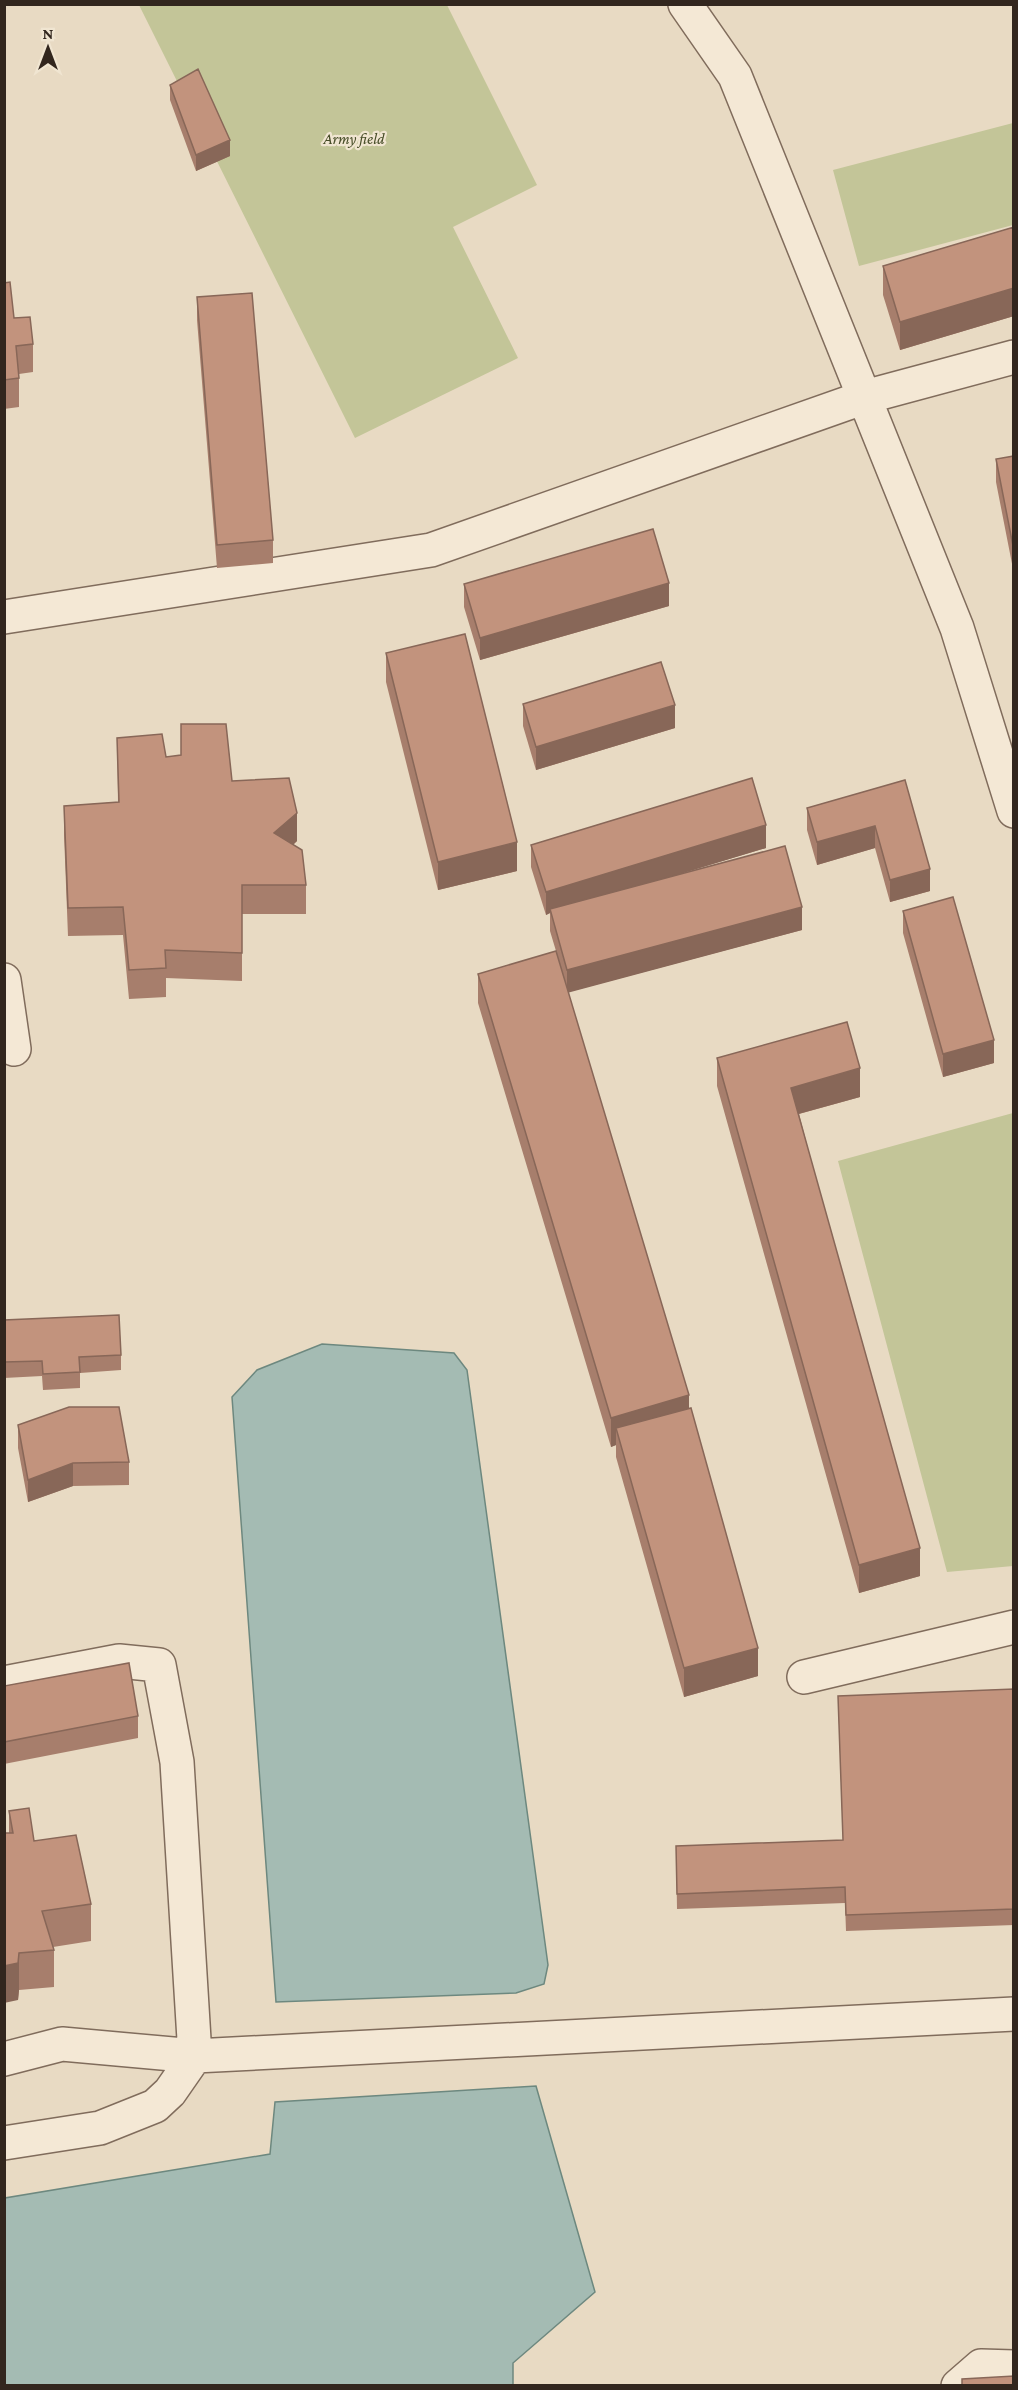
<svg xmlns="http://www.w3.org/2000/svg" width="1018" height="2390" font-family="'Crimson Pro',serif">
  <style>
    .green { fill: #c3c598 }
    .water { fill: #a4bbb3; stroke: #6d887f; stroke-width: 1.5 }
    .lines { fill: none; stroke-linecap: round; stroke-linejoin: round }
    .minor-casing { stroke: #806c5c; stroke-width: 36 }
    .minor { stroke: #f4e8d5; stroke-width: 33 }
    .wall { fill: #a77e6c }
    .shaded-wall { fill: #886758 }
    .building { fill: #c2937d; stroke: #886758; stroke-width: 1.5 }
    .labels { text-anchor: middle; dominant-baseline: central; stroke-width: 4.5; stroke-linejoin: round; paint-order: stroke }
    .park-label { font-size: 16px; font-style: italic; fill: #464c27; stroke: #f0e5d1 }
  </style>
  <rect width="100%" height="100%" fill="#e8dac3"/>
  <path class="green" d="M 139,5 L 447,5 L 537,185 L 453,227 L 518,358 L 355,438 Z
    M 1013,123 L 1013,225 L 859,266 L 833,170 Z
    M 1013,1113 L 1013,1566 L 947,1572 L 838,1161 Z"/>
  <path class="water" d="M 322,1344 L 454,1353 L 467,1370 L 548,1965 L 544,1984 L 516,1993 L 276,2002 L 232,1397 L 257,1370 Z
    M 536,2086 L 595,2292 L 513,2363 L 513,2385 L 5,2385 L 5,2198 L 270,2154 L 275,2102 Z"/>
  <g class="lines">
    <defs>
      <path id="minor" d="M 685,4 L 735,76 L 957,628 L 1014,811
        M 4,617 L 431,550 L 865,397 L 1014,357
        M 4,980 L 14,1049
        M 804,1677 L 1014,1627
        M 4,1683 L 119,1661 L 159,1665 L 177,1762 L 195,2056 L 170,2092 L 155,2106 L 100,2128 L 4,2143
        M 4,2059 L 62,2044 L 195,2056 L 1014,2014
        M 958,2386 L 981,2366 L 1014,2367"/>
    </defs>
    <use href="#minor" class="minor-casing"/>
    <use href="#minor" class="minor"/>
  </g>
  <path class="wall" d="M 170,85 L 230,156 L 196,171 L 170,100 Z
    M 1014,227 L 1014,316 L 900,350 L 883,295 L 883,266 Z
    M 4,283 L 14,318 L 33,344 L 33,372 L 19,374 L 19,407 L 4,409 Z
    M 197,297 L 273,540 L 273,563 L 217,568 L 197,320 Z
    M 1014,456 L 1014,574 L 996,482 L 996,459 Z
    M 464,584 L 669,606 L 480,660 L 464,607 Z
    M 386,653 L 517,871 L 438,890 L 386,682 Z
    M 523,704 L 675,728 L 536,770 L 523,726 Z
    M 117,738 L 232,781 L 297,841 L 293,845 L 306,885 L 306,914 L 242,914 L 242,981 L 166,978 L 166,997 L 129,999 L 123,935 L 68,936 L 64,834 L 64,806 L 118,802 Z
    M 905,780 L 930,891 L 890,902 L 875,848 L 817,865 L 807,830 L 807,808 Z
    M 531,845 L 766,848 L 679,874 L 802,930 L 568,992 L 689,1408 L 758,1676 L 684,1697 L 616,1457 L 616,1445 L 611,1447 L 478,1003 L 478,974 L 556,951 L 550,931 L 550,913 L 546,915 L 531,867 Z
    M 903,911 L 994,1063 L 943,1077 L 903,933 Z
    M 717,1058 L 860,1097 L 799,1114 L 920,1576 L 859,1593 L 717,1086 Z
    M 4,1320 L 121,1355 L 121,1370 L 80,1373 L 80,1388 L 43,1390 L 42,1376 L 4,1378 Z
    M 18,1425 L 129,1462 L 129,1485 L 73,1486 L 28,1502 L 18,1448 Z
    M 4,1686 L 138,1716 L 138,1738 L 4,1764 Z
    M 1014,1689 L 1014,1925 L 846,1931 L 845,1903 L 677,1909 L 676,1846 L 843,1840 L 838,1696 Z
    M 9,1811 L 34,1841 L 91,1904 L 91,1941 L 53,1947 L 54,1950 L 54,1987 L 19,1990 L 18,2000 L 9,1833 Z"/>
  <path class="shaded-wall" d="M 230,140 L 230,156 L 196,171 L 196,155 Z
    M 1014,288 L 1014,316 L 900,350 L 900,322 Z
    M 669,583 L 669,606 L 480,660 L 480,638 Z
    M 675,705 L 675,728 L 536,770 L 536,747 Z
    M 297,813 L 297,841 L 274,862 L 274,833 Z
    M 766,825 L 766,848 L 552,913 L 550,909 L 550,913 L 546,915 L 546,892 Z
    M 875,826 L 875,848 L 817,865 L 817,842 Z
    M 517,842 L 517,871 L 438,890 L 438,862 Z
    M 930,869 L 930,891 L 890,902 L 890,880 Z
    M 802,907 L 802,930 L 567,993 L 567,970 Z
    M 994,1040 L 994,1063 L 943,1077 L 943,1054 Z
    M 860,1068 L 860,1097 L 791,1116 L 791,1088 Z
    M 689,1395 L 689,1423 L 616,1428 L 616,1445 L 611,1447 L 611,1418 Z
    M 73,1463 L 73,1486 L 28,1502 L 28,1480 Z
    M 920,1548 L 920,1576 L 859,1593 L 859,1565 Z
    M 758,1648 L 758,1676 L 684,1697 L 684,1668 Z
    M 19,1953 L 19,1990 L 18,2000 L 4,2003 L 4,1966 Z"/>
  <path class="building" d="M 198,69 L 230,140 L 196,155 L 170,85 Z
    M 1014,227 L 1014,288 L 900,322 L 883,266 Z
    M 10,282 L 14,318 L 30,317 L 33,344 L 16,346 L 19,378 L 4,380 L 4,283 Z
    M 252,293 L 273,540 L 217,545 L 197,297 Z
    M 1014,456 L 1014,551 L 996,459 Z
    M 653,529 L 669,583 L 480,638 L 464,584 Z
    M 465,634 L 517,842 L 438,862 L 386,653 Z
    M 661,662 L 675,705 L 536,747 L 523,704 Z
    M 181,724 L 226,724 L 232,781 L 289,778 L 297,813 L 274,833 L 302,850 L 306,885 L 242,885 L 242,953 L 165,950 L 166,968 L 129,970 L 123,907 L 68,908 L 64,806 L 119,802 L 117,738 L 162,734 L 166,757 L 181,755 Z
    M 752,778 L 766,825 L 546,892 L 531,845 Z
    M 905,780 L 930,869 L 890,880 L 875,826 L 817,842 L 807,808 Z
    M 785,846 L 802,907 L 567,970 L 550,909 Z
    M 953,897 L 994,1040 L 943,1054 L 903,911 Z
    M 556,951 L 689,1395 L 611,1418 L 478,974 Z
    M 847,1022 L 860,1068 L 791,1088 L 920,1548 L 859,1565 L 717,1058 Z
    M 119,1315 L 121,1355 L 79,1357 L 80,1372 L 43,1374 L 42,1361 L 4,1362 L 4,1320 Z
    M 69,1407 L 119,1407 L 129,1462 L 73,1463 L 28,1480 L 18,1425 Z
    M 691,1408 L 758,1648 L 684,1668 L 616,1428 Z
    M 129,1663 L 138,1716 L 4,1742 L 4,1686 Z
    M 1014,1689 L 1014,1909 L 846,1915 L 845,1887 L 677,1894 L 676,1846 L 843,1840 L 838,1696 Z
    M 29,1808 L 34,1841 L 76,1835 L 91,1904 L 42,1911 L 54,1950 L 19,1953 L 18,1963 L 4,1966 L 4,1833 L 13,1833 L 9,1811 Z
    M 1014,2376 L 1014,2385 L 962,2385 L 962,2379 Z"/>
  <g class="labels">
    <g class="park-label">
      <text x="354" y="138">Army field</text>
    </g>
  </g>
  <rect width="1018" height="2390" fill="none" stroke="#32261e" stroke-width="12"/>
  <g transform="translate(48 48)" stroke="#f0e5d1" stroke-width="4.5" paint-order="stroke">
  <path d="M0-4.5L10 22L0 15L-10 22Z" fill="#32261e"/>
  <text y="-9" font-size="16" font-weight="bold" text-anchor="middle" fill="#32261e">N</text>
  </g>
</svg>
